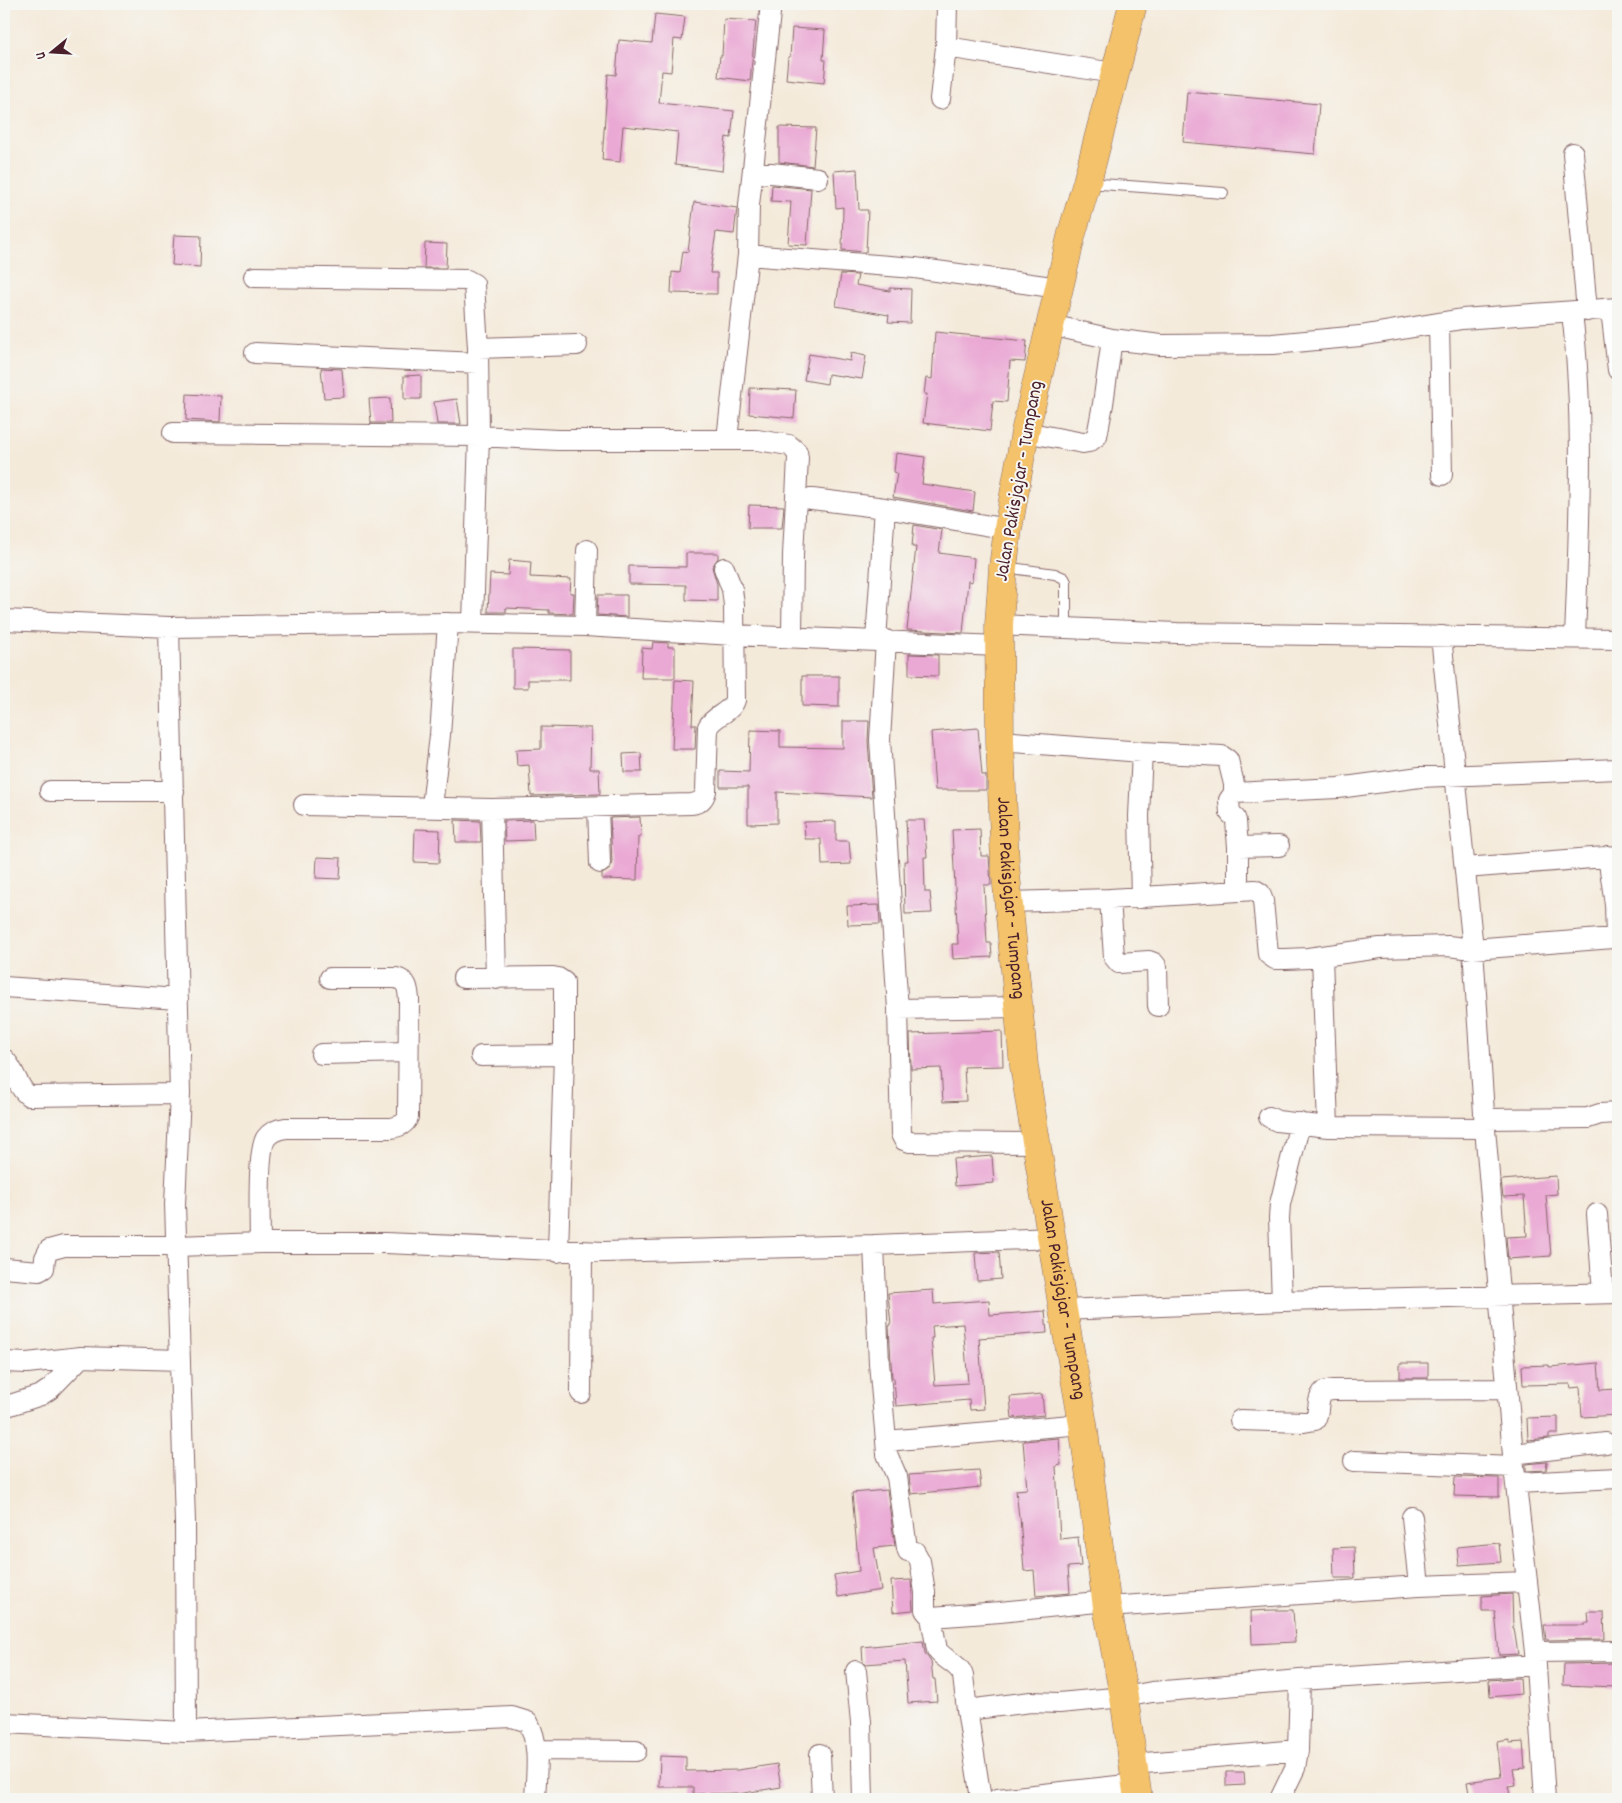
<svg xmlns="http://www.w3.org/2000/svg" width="1622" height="1803" font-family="Dekko,sans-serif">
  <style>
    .building { fill: #eaa9d4; fill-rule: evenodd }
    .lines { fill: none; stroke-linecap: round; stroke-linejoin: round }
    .service-casing { stroke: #866668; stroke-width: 12 }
    .minor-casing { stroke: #866668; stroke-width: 22 }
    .primary-casing { stroke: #866668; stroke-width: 29 }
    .service { stroke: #fff; stroke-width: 10 }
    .minor { stroke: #fff; stroke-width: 20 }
    .primary { stroke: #f3c26a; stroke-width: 28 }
    .labels { text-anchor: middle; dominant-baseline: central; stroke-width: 4; stroke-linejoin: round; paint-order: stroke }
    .street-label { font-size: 20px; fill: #4a1f2b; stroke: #f6f6f2 }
  </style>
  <rect width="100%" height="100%" fill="#f6f6f2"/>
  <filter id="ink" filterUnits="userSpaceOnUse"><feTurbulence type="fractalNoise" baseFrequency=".02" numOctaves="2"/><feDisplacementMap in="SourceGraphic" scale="10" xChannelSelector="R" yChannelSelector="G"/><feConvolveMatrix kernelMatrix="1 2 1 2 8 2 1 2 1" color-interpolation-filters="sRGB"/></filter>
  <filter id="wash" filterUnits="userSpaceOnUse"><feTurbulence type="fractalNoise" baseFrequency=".0096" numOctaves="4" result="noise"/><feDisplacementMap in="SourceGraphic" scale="20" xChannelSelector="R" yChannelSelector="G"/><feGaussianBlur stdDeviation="1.12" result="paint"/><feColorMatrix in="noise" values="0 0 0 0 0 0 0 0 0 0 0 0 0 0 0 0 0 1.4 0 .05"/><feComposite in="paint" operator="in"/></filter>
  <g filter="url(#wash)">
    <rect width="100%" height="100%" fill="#f4eada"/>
    <g id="blocks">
      <path class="building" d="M 655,14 L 685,17 L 682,40 L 674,39 L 671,72 L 662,71 L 659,103 L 734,111 L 731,138 L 726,137 L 722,171 L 675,165 L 678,132 L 623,126 L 620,162 L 602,160 L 608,74 L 616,75 L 619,40 L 652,43 Z
        M 724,19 L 756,21 L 750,81 L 718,77 L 720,56 L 722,56 Z
        M 792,28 L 825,30 L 823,60 L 826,60 L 824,83 L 786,79 L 788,57 L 790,57 Z
        M 1187,92 L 1319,104 L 1315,154 L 1183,142 Z
        M 779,127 L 816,128 L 813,166 L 779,162 Z
        M 857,169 L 859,210 L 868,210 L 866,252 L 842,250 L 843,207 L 836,208 L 834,171 Z
        M 772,185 L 811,189 L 807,245 L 788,244 L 791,202 L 771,201 Z
        M 694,202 L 737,208 L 734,234 L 716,232 L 710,273 L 717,273 L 717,294 L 671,293 L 672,272 L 680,273 L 683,251 L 688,252 Z
        M 174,235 L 201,236 L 200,267 L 172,265 Z
        M 425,243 L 447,244 L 446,268 L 424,268 Z
        M 841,274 L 858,275 L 856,285 L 890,291 L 890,288 L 911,289 L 910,323 L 888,322 L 889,315 L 836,306 Z
        M 935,332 L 1027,341 L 1025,362 L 1010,361 L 1007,402 L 993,401 L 990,431 L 923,423 L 927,394 L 924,394 L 926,378 L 932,379 Z
        M 851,353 L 866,356 L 862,379 L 828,374 L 827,384 L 804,380 L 809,354 L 850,361 Z
        M 321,368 L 342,369 L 344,397 L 324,398 Z
        M 421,375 L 421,399 L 404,399 L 404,376 Z
        M 750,388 L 796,390 L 794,418 L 749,414 Z
        M 187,394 L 221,396 L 220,422 L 186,420 Z
        M 390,398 L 391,423 L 371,423 L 369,399 Z
        M 457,399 L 461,424 L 437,424 L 434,402 Z
        M 896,453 L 925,457 L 922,484 L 975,492 L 973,511 L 893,497 L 897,473 L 894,472 Z
        M 749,505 L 784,506 L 782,528 L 748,528 Z
        M 914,525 L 942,530 L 939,553 L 974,558 L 972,582 L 968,581 L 963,633 L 907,630 L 916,547 L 912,547 Z
        M 686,553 L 718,553 L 718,558 L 712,567 L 717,584 L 717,601 L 686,600 L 686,585 L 629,584 L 629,566 L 686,567 Z
        M 509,560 L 531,562 L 530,577 L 571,579 L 570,593 L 574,593 L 573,614 L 549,613 L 549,610 L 506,608 L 506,612 L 488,612 L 490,574 L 508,575 Z
        M 598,595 L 627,595 L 627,617 L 597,615 Z
        M 653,642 L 668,643 L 668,647 L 675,647 L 675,678 L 641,678 L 642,648 L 652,649 Z
        M 513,649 L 570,650 L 570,680 L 528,680 L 528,688 L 513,688 Z
        M 909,654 L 938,655 L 938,676 L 909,675 Z
        M 802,676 L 839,676 L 839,707 L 802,706 Z
        M 675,680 L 694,681 L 692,725 L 696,725 L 695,749 L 672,749 Z
        M 843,721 L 869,721 L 868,741 L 872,797 L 777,792 L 777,823 L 748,824 L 748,787 L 720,787 L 720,771 L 749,772 L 750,730 L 780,731 L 780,747 L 843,748 Z
        M 541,727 L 591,728 L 590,769 L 599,769 L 600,794 L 531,796 L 529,765 L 517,766 L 516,750 L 541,749 Z
        M 978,728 L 982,775 L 986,775 L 986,790 L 935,790 L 931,732 Z
        M 641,753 L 642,772 L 624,772 L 623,754 Z
        M 640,817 L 641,837 L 638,837 L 637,880 L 602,879 L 602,874 L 610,869 L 612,863 L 610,818 Z
        M 455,820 L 480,821 L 481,842 L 456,842 Z
        M 533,820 L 534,840 L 505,841 L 504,821 Z
        M 906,820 L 924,820 L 927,857 L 924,857 L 925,892 L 930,892 L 932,913 L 905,914 L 904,861 L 908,861 Z
        M 836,821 L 836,841 L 849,841 L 851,864 L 822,865 L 821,839 L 805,839 L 804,822 Z
        M 415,829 L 440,830 L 439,863 L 414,862 Z
        M 980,829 L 981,856 L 989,856 L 991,885 L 984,885 L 987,943 L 991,943 L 992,957 L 953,959 L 952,944 L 958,944 L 952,830 Z
        M 317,857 L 341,858 L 340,879 L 316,878 Z
        M 879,905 L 880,924 L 848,925 L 847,906 Z
        M 1002,1031 L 1003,1066 L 964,1067 L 966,1101 L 943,1102 L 941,1068 L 911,1069 L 910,1034 Z
        M 992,1156 L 994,1183 L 955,1186 L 953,1159 Z
        M 1556,1176 L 1557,1194 L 1546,1195 L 1551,1256 L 1508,1259 L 1506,1237 L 1527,1236 L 1524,1196 L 1503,1197 L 1501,1180 Z
        M 999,1252 L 1001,1279 L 977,1281 L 975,1253 Z
        M 933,1290 L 934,1304 L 989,1300 L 990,1315 L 1045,1311 L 1047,1333 L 979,1338 L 984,1409 L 970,1410 L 969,1400 L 896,1406 L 894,1378 L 892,1378 L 891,1362 L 889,1326 L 891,1325 L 888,1293 ZM 963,1324 L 968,1383 L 935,1385 L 931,1338 L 933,1338 L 932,1326 Z
        M 1400,1363 L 1428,1363 L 1428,1378 L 1400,1378 Z
        M 1598,1363 L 1600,1390 L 1618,1389 L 1618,1415 L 1582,1417 L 1580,1387 L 1571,1388 L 1570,1384 L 1523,1385 L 1522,1366 L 1549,1365 L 1549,1367 Z
        M 1042,1394 L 1044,1415 L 1012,1418 L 1010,1397 Z
        M 1558,1417 L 1558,1434 L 1549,1434 L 1549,1438 L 1528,1440 L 1527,1418 Z
        M 1059,1438 L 1061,1465 L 1056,1466 L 1060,1539 L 1078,1537 L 1081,1566 L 1068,1567 L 1070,1593 L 1036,1596 L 1034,1570 L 1024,1571 L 1020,1517 L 1019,1517 L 1016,1490 L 1027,1489 L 1023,1441 Z
        M 1547,1462 L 1546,1470 L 1526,1471 L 1526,1464 Z
        M 979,1470 L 981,1487 L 911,1494 L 909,1475 Z
        M 1455,1477 L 1499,1478 L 1499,1497 L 1454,1496 Z
        M 887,1490 L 895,1546 L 874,1548 L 881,1590 L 838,1597 L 834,1575 L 859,1571 L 852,1493 Z
        M 1499,1543 L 1501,1562 L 1459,1565 L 1457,1547 Z
        M 1354,1547 L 1355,1578 L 1334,1578 L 1333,1548 Z
        M 911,1580 L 913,1610 L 893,1612 L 891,1581 Z
        M 1512,1594 L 1513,1628 L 1514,1628 L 1518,1654 L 1499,1655 L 1495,1611 L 1482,1611 L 1482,1596 Z
        M 1271,1610 L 1293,1610 L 1295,1642 L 1252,1644 L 1251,1611 Z
        M 1588,1612 L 1604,1612 L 1605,1639 L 1546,1640 L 1544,1625 L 1585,1625 L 1585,1623 L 1589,1623 Z
        M 923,1641 L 925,1653 L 931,1662 L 933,1679 L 935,1679 L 937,1701 L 908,1703 L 905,1661 L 865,1664 L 863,1662 L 862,1647 Z
        M 1618,1663 L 1618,1687 L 1563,1685 L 1564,1664 Z
        M 1520,1678 L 1521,1694 L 1490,1697 L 1489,1680 Z
        M 1509,1740 L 1509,1743 L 1523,1742 L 1525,1768 L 1513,1769 L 1516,1785 L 1508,1786 L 1510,1795 L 1484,1799 L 1470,1799 L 1467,1782 L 1501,1777 L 1497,1742 Z
        M 660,1756 L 686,1757 L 686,1771 L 738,1770 L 777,1764 L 781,1787 L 738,1794 L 738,1793 L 693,1794 L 693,1787 L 659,1787 Z
        M 1226,1772 L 1244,1772 L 1245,1785 L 1226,1786 Z"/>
    </g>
  </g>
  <g filter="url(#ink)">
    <use href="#blocks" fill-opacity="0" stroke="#866668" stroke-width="1"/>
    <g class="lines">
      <defs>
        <path id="service" d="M 1088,183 L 1223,193
          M 1004,567 L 1055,574 L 1064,578 L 1066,582 L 1066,629"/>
        <path id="minor" d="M 946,47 L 1114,73
          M 940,99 L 946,47 L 947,4
          M 1573,153 L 1587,311
          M 753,171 L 818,178
          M 748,255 L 915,268 L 1059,288
          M 254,277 L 467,280 L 474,284 L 478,348 L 479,436 L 558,440 L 757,440 L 789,445 L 797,452 L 798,458 L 793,555 L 792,636
          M 1611,309 L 1618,370
          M 1572,313 C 1585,421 1579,529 1575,638
          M 1439,323 L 1442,475
          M 1051,325 L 1112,339 L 1161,345 L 1273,344 L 1360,336 L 1462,319 L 1618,308
          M 478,348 L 577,345
          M 255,353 L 478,363
          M 1025,432 L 1083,443 L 1089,442 L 1097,436 L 1103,404 L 1112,339
          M 173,433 L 479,436 L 473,623
          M 727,439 L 748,255 L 749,205 L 771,4
          M 796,497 L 885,508 L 1008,529
          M 4,620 L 169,627 L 448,623 L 585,626 L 733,635 L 999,646
          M 999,625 L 1177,633 L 1618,639
          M 585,626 L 587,550
          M 1441,636 L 1473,949 L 1485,1128 L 1514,1467 L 1535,1652 L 1545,1799
          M 876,640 L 885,508
          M 886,640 L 880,740 L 898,1009 L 901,1134 L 904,1140 L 910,1142 L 1035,1143
          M 1000,741 L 1142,752 L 1222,756 L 1228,760 L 1234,784 L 1234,793 L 1338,788 L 1420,777 L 1618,769
          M 50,791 L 174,791
          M 1234,793 L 1229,800 L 1230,813 L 1235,818 L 1236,821 L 1238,847
          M 304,805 L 492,809 L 691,804 C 700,803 704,799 706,791 L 708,727 C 714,715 731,713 735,700 L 734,605 L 732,589 L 724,568
          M 432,807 L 440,735 L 448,623
          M 598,807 L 600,863
          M 492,809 L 496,979
          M 1465,868 L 1618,856
          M 1238,890 L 1238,847 L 1279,846
          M 1141,898 L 1139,816 L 1142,752
          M 1110,899 L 1114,957 L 1119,963 L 1149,961 L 1154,963 L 1157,967 L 1158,1006
          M 1008,902 L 1110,899 L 1255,890 L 1260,893 L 1263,901 L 1268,954 L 1275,959 L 1285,959 L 1308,958 L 1380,948 L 1448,946 L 1473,949 L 1613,938 L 1616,937 L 1615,904 L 1608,856
          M 1322,956 L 1328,1127
          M 463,978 L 553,977 L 558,978 L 564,982 L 564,1055 L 558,1252
          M 4,987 L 178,999
          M 898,1009 L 1018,1007
          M 321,1054 L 408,1052
          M 481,1056 L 564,1055
          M 4,1059 C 15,1069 17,1088 29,1096 L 180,1094
          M 1269,1117 L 1277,1121 L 1328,1127 L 1485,1128
          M 1484,1119 L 1588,1118 L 1600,1114 L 1618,1113
          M 1597,1214 L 1603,1293
          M 260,1243 C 260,1224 257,1151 266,1138 C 271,1131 278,1129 286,1128 L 392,1128 C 399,1126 405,1125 408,1117 L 409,1000 C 408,989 408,981 396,978 L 330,978
          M 874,1245 L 879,1363 L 886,1441 L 887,1454 L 897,1477 L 907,1548 L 908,1551 L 915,1552 L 920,1561 L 925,1592 L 925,1610 L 931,1617 L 937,1650 C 944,1660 960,1664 963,1676 L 967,1710 L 981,1799
          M 4,1268 L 39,1271 L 44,1268 L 45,1258 L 49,1250 L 64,1246 L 177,1246 L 260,1243 L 385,1243 L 604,1252 L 874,1245 L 1052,1238
          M 1282,1301 L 1279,1218 L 1280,1204 L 1300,1123
          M 1063,1310 L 1282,1301 L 1618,1293
          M 4,1362 L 27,1363 L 81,1357
          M 581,1393 L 582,1252
          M 4,1407 L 41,1395 L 50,1389 L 81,1357 L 180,1360
          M 1240,1420 L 1304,1422 L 1315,1420 C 1321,1409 1315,1404 1323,1392 L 1332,1390 L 1507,1389
          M 886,1441 L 1083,1424
          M 1513,1454 L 1606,1443
          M 1354,1461 L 1514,1467
          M 1516,1483 L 1618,1478
          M 1412,1517 L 1419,1586
          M 1107,1607 L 1419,1586 L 1526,1582
          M 931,1617 L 1000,1612 L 1106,1601
          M 1535,1652 L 1618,1651
          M 856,1671 L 861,1722 L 863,1799
          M 967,1710 L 1031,1702 L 1059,1703 L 1124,1697 L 1152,1692 L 1300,1680 L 1535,1665
          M 4,1723 L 186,1732 L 185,1522 L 175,1204 L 180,1094 L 169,627
          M 186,1732 L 512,1717 L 528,1722 C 541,1746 536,1773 535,1799
          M 537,1750 L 636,1751
          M 820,1754 L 822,1799
          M 1133,1764 L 1298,1750
          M 997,1799 L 1136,1784
          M 1280,1799 L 1295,1768 L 1298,1750 L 1300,1680"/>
        <g id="primary">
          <path id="s1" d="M 1133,4 L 1087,182 L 1072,233 L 1025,432 L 1008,529 L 1003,567 L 999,625 L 1000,741 L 1005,864 L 1024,1066 L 1063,1310 L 1083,1424 L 1107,1607 L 1124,1697 L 1138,1799"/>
        </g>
      </defs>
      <use href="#service" class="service-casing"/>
      <use href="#minor" class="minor-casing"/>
      <use href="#primary" class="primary-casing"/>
      <use href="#service" class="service"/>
      <use href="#minor" class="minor"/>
      <use href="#primary" class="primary"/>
    </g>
  </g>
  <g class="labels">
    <g class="street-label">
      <text transform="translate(1020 481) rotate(-80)">Jalan Pakisjajar - Tumpang</text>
      <text stroke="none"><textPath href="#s1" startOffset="910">Jalan Pakisjajar - Tumpang</textPath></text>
      <text stroke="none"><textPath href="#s1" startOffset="1315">Jalan Pakisjajar - Tumpang</textPath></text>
    </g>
  </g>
  <rect width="1622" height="1803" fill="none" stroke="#f6f6f2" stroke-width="20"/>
  <g transform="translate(52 52) rotate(252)" stroke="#f6f6f2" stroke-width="4" paint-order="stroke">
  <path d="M0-4L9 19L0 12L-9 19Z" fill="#4a1f2b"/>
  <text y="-8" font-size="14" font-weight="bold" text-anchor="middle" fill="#4a1f2b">U</text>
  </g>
</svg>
